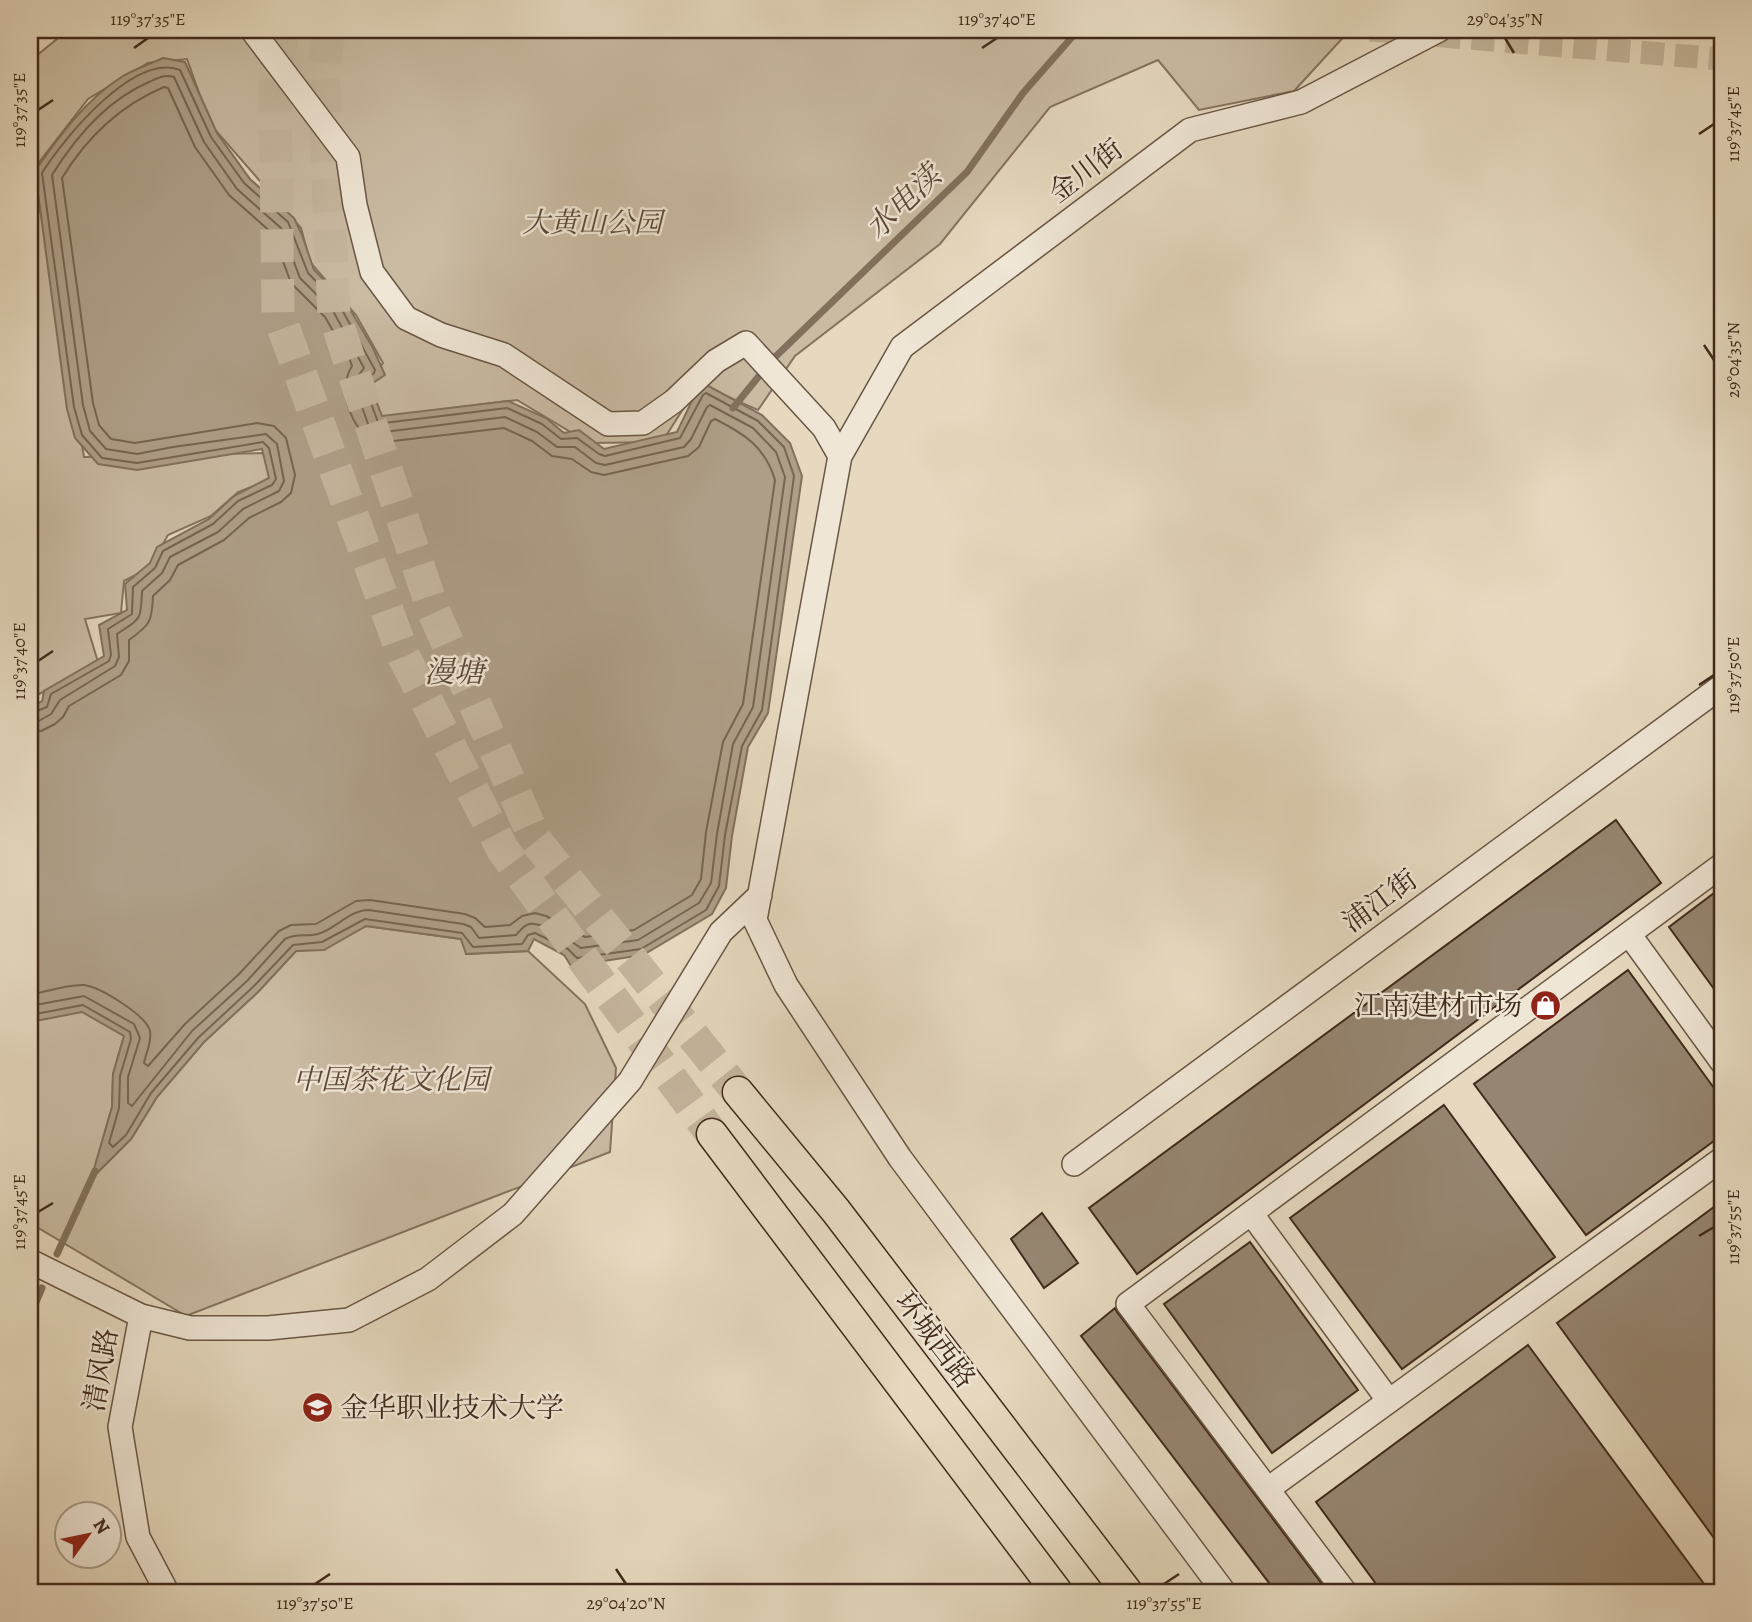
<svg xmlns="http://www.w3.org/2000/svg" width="1752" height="1622" font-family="Alegreya,'Noto Serif SC',serif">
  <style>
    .green { fill: #cabba3; stroke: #85725f; stroke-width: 2 }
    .water { fill: #ae9e87; stroke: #82705c; stroke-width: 2 }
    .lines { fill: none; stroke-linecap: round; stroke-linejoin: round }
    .shore { stroke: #776451; stroke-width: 2 }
    .stream { stroke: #82705c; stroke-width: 7 }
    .building { fill: #968570; stroke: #402a1b; stroke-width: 2 }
    .minor-tunnel { stroke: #c5b69e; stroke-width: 23; stroke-dasharray: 23 11; stroke-linecap: butt }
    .highway-tunnel { stroke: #c5b69e; stroke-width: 33; stroke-dasharray: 33 17; stroke-linecap: butt }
    .minor-casing { stroke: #6a5644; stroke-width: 26 }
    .major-casing { stroke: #402a1b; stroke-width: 33 }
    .minor { stroke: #efe6d5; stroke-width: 23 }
    .major { stroke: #e6d9bf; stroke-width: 30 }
    .ticks { fill: none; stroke: #402a1b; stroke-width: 2.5 }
    .labels { text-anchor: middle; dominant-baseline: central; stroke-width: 5; stroke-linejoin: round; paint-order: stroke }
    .street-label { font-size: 28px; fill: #402a1b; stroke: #efe6d5 }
    .park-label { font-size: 28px; font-style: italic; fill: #5c4736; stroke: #efe6d5 }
    .poi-label { font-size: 28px; fill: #402a1b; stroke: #efe6d5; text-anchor: end }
    .water-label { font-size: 30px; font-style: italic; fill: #5c4736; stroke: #efe6d5 }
    .neatline { fill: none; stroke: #402a1b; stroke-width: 2.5 }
    .ticks-label { font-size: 18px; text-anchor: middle; fill: #402a1b }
  </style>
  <rect width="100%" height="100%" fill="#e6d9bf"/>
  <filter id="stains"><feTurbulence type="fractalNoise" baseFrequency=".00286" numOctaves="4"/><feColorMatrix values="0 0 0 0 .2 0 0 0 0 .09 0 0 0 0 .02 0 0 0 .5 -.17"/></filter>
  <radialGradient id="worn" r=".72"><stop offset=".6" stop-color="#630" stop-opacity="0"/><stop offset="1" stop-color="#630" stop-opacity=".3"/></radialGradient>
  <path class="green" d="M 68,30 L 1350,30 L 1294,91 L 1199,110 L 1158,60 L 1050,107 L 940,244 L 795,356 L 758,410 L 699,384 L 662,442 L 589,443 L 517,400 L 382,417 L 367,385 L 383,363 L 356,315 L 310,262 L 301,228 L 210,124 L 187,59 L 148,63 L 88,99 L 33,170 L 84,457 L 268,453 L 275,478 L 238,492 L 211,516 L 168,535 L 149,568 L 124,581 L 121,613 L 85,619 L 98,662 L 30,699 L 30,61 Z
    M 366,926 L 461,939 L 467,954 L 528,951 L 585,1004 L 616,1068 L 610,1152 L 186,1316 L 30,1223 L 30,1022 L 82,1011 L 124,1036 L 113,1074 L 112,1107 L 92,1178 L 131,1139 L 157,1097 L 204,1042 L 258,992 L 296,951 L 324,949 Z"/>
  <path class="water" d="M 163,58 L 185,62 L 217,133 L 250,179 L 294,218 L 302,235 L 314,270 L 345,301 L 373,348 L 385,375 L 370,385 L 382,416 L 508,401 L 546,418 L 564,433 L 579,430 L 604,449 L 677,432 L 701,382 L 762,415 L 790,443 L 802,476 L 768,713 L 748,747 L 732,836 L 726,888 L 712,914 L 643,955 L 571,966 L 564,955 L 534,939 L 528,951 L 466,954 L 461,939 L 366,926 L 324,950 L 296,951 L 258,992 L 204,1042 L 157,1097 L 131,1139 L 91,1179 L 112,1107 L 113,1074 L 124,1036 L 82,1012 L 30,1022 L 30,708 L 42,701 L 44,691 L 104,656 L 99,625 L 127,610 L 125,584 L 150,563 L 157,547 L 209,519 L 234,496 L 269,478 L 262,449 L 137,470 L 98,464 L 75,438 L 67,409 L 35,171 C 59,136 86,99 123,76 C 135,69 150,64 163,58 Z"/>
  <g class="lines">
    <path class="shore" d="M 30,714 L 47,707 L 51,694 L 109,661 L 111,655 L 108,629 L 132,614 L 133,587 L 155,568 L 163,551 L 213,524 L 238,501 L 272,485 L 276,479 L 269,448 L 263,442 L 137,463 L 102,458 L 82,435 L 74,407 L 42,173 C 64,138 134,52 180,70 L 211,137 L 244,183 L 288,222 L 308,273 L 340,306 L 375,370 L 374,373 L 366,379 L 364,385 L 378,422 L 384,423 L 507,408 L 542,424 L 561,439 L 577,438 L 599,454 L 605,456 L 680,438 L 703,395 L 706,393 L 758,421 L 784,447 L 794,476 L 762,710 L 742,746 L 725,835 L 719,886 L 706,910 L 641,949 L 577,958 L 568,949 L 535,933 L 528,935 L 522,944 L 473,947 L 462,933 L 365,919 L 322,942 L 293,945 L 253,987 L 198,1038 L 151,1093 L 126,1135 L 113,1147 L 109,1143 L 119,1108 L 120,1076 L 131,1039 L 130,1032 L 83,1005 L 30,1015
      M 30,722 L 37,722 L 51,714 L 60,700 L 115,666 L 119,657 L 117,634 C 141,618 141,621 142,591 L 162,573 L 170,557 L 218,532 L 243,509 L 279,491 L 284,481 L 277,444 L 266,434 L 173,447 L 137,454 L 106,449 L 90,431 L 83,405 L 52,175 C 75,138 107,100 149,82 C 158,78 164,74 174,77 L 204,142 L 237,189 L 281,228 L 300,278 L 333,311 L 364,368 L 356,379 L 356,390 L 368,424 L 376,431 L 384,432 L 505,417 L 537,432 L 557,447 L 575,447 L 596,463 L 605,465 L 684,447 L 691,439 L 707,407 L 710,405 L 753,428 L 776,452 L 785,477 L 753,707 L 733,744 L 717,834 L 711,883 L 699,903 L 638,940 L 581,948 C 571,941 542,921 529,924 C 523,926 520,931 516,935 L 479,938 L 471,927 L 463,924 L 369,910 C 349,910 336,929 318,934 C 307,937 296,933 285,939 L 247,981 L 192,1031 L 132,1106 L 128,1103 L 128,1077 L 140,1038 L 134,1024 L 84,996 L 30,1006
      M 30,733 L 41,731 L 55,724 L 63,717 L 69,706 L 121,675 L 129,661 L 129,640 C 150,625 152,622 153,596 L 170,580 L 178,565 L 224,540 L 249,518 L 281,502 L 291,493 L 295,475 L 286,438 L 274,426 L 257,423 L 135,443 L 111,439 L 99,425 L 93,403 L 62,178 C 87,137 119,106 164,87 L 168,88 L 195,147 L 229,195 L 273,234 L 291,283 L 325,317 L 350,360 L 352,366 C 336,390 353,442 385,442 L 504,428 L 532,441 L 552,456 L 572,459 L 591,472 L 604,475 L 688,456 L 699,447 L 711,421 L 715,419 C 745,434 765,447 775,480 L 743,704 L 723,742 L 706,832 L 701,879 L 692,895 L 634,930 L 585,937 L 546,916 L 535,913 L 522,916 L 510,925 L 485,927 L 475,918 L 465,914 L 370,900 L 356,901 L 316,924 L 291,925 L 279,931 L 239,974 L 185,1024 L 148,1066 L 144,1063 C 146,1053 152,1042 150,1031 C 146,1015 100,987 84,985 C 67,984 46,992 30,995"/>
    <path class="stream" d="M 733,408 L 772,360 L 967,172 L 1023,93 L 1073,36 L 1091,30
      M 57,1254 L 95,1171
      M 30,1316 L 42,1288"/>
  </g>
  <path class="building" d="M 1616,820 L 1661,883 L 1137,1274 L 1089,1208 Z
    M 1722,887 L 1722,1000 L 1669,927 Z
    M 1628,970 L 1722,1099 L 1722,1135 L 1586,1235 L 1474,1084 Z
    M 1444,1105 L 1555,1257 L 1402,1369 L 1290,1218 Z
    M 1722,1201 L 1722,1549 L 1557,1323 Z
    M 1042,1213 L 1078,1263 L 1044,1288 L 1011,1239 Z
    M 1250,1242 L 1358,1390 L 1272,1453 L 1164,1304 Z
    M 1115,1308 L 1117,1312 L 1328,1592 L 1276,1592 L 1081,1336 Z
    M 1528,1345 L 1710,1592 L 1382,1592 L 1316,1502 Z"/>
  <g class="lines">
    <path class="minor-tunnel" d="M 1370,30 L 1722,59"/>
    <path class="highway-tunnel" d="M 283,30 L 275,75 L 278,313 L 404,657 L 503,850 L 712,1134
      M 330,30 L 323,71 L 334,314 L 433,610 L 536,841 L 738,1092"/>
    <defs>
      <path id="minor" d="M 252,30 L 348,157 L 355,205 L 372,272 L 406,318 L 441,335 L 504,355 L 608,424 L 643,423 L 674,401 L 716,361 L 746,343 L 824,428 L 840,456 L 755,920 L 786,985 L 900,1158 L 1224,1592
        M 840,456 L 902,347 L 1190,130 L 1301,102 L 1439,30
        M 1629,934 L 1722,1062
        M 1074,1164 L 1722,686
        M 1251,1213 L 1389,1401
        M 30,1261 L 141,1316 L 120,1427 L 138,1537 L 167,1592
        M 141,1316 L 190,1328 L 268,1328 L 349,1320 L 428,1279 L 513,1214 L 630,1081 L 721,932 L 760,895
        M 1268,1489 L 1722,1159
        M 1345,1592 L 1128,1304 L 1722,865"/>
      <path id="major" d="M 738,1092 L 836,1211 L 1127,1592
        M 712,1134 L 1057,1592"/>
    </defs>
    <use href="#minor" class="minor-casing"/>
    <use href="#major" class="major-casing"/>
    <use href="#minor" class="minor"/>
    <use href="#major" class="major"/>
  </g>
  <path class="ticks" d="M 1505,38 L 1514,53M 134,48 L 148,38M 982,48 L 997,38M 38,110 L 53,100M 1699,134 L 1714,124M 1704,345 L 1714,360M 38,661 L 53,651M 1699,685 L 1714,675M 38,1212 L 53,1203M 1699,1236 L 1714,1227M 616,1569 L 626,1584M 315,1584 L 330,1574M 1164,1584 L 1179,1574"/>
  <defs>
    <symbol id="shop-disc" viewBox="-11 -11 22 22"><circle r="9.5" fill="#8f2418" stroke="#efe6d5"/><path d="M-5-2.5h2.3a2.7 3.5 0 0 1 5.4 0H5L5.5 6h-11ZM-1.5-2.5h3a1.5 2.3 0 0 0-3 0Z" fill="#fff"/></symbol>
    <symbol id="university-disc" viewBox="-11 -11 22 22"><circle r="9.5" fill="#8f2418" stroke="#efe6d5"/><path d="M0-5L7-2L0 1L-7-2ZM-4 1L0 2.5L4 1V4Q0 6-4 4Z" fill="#fff"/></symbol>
  </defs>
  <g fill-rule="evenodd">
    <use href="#shop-disc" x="1528" y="988" width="35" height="35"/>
    <use href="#university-disc" x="300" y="1390" width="35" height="35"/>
  </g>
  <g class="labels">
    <g class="street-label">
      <text transform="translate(1086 171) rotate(-37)">金川街</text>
      <text transform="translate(1380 901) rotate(-36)">浦江街</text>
      <text transform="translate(935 1340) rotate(53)">环城西路</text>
      <text transform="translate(101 1370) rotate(-80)">清风路</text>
    </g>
    <g class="park-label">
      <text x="592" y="223">大黄山公园</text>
      <text x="391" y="1080">中国茶花文化园</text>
    </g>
    <g class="poi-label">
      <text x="1522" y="1006">江南建材市场</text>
      <text x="340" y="1408" text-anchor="start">金华职业技术大学</text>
    </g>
    <g class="water-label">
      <text transform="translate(903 202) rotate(-44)">水电渎</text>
      <text x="454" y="672">漫塘</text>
    </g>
  </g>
  <rect width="1752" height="1622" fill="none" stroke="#e6d9bf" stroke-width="77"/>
  <g transform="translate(88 1535) rotate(57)"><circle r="33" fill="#efe6d5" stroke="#a99b8b" stroke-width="2"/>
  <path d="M0-5L12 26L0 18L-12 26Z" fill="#8f2418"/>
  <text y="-10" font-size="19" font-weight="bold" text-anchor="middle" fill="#402a1b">N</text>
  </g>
  <rect x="38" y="38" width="1676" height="1546" class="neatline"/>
  <g class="ticks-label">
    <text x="148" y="25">119°37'35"E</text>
    <text x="997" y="25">119°37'40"E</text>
    <text x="1505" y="25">29°04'35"N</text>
    <text transform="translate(19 110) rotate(-90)" y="6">119°37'35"E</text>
    <text transform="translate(1733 124) rotate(-90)" y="6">119°37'45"E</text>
    <text transform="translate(1733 360) rotate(-90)" y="6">29°04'35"N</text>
    <text transform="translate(19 661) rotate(-90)" y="6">119°37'40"E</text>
    <text transform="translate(1733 675) rotate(-90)" y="6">119°37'50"E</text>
    <text transform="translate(19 1212) rotate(-90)" y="6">119°37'45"E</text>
    <text transform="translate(1733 1227) rotate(-90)" y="6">119°37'55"E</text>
    <text x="315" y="1609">119°37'50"E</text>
    <text x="626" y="1609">29°04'20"N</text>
    <text x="1164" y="1609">119°37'55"E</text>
  </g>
  <rect width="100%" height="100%" filter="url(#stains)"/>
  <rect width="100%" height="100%" fill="url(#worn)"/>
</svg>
